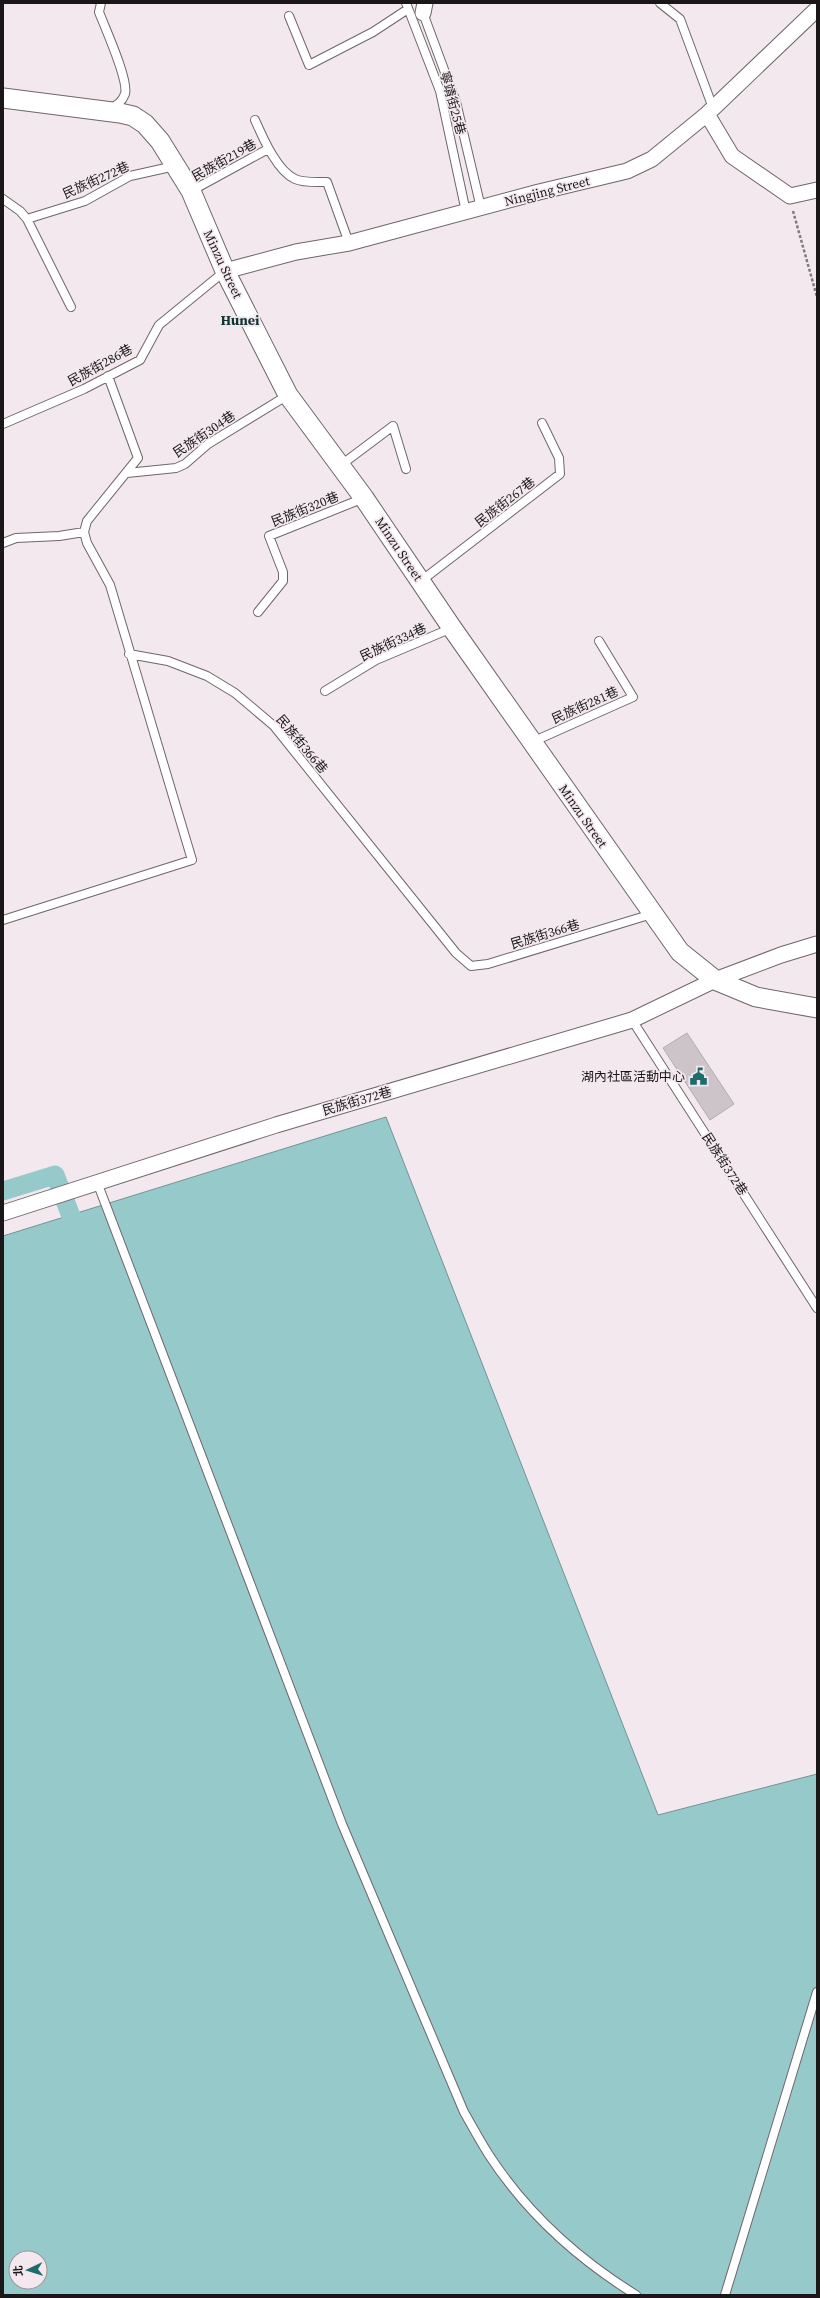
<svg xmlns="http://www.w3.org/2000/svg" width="820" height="2298" font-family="'Source Serif 4','Noto Sans TC',serif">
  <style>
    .water { fill: #96c9ca; stroke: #719495; fill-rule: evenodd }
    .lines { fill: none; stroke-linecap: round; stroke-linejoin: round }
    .canal { stroke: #96c9ca; stroke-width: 19 }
    .building { fill: #cdc4c9; stroke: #b4abb0 }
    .service-casing { stroke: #6e666b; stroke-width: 10 }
    .minor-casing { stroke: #6e666b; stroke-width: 17 }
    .tertiary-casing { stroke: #6e666b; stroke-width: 21 }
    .path { stroke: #817a7e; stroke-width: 2.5; stroke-dasharray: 3 2; stroke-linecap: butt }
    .service { stroke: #fff; stroke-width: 8 }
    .minor { stroke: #fff; stroke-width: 15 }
    .tertiary { stroke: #fff; stroke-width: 19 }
    .labels { text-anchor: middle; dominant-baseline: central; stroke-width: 3.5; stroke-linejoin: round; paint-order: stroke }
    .street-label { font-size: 13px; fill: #1b1719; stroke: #f2e8ee }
    .poi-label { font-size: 13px; fill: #1b1719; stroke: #f2e8ee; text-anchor: end }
    .neighbourhood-label { font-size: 14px; font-weight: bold; fill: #113434; stroke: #f2e8ee }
  </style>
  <rect width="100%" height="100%" fill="#f2e8ee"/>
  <path class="water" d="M 386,1117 L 658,1815 L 817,1774 L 817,2295 L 3,2295 L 3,1236 ZM 16,2258 L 40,2258 L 40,2282 L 16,2282 Z"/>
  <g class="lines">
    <path class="canal" d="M 3,1191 L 55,1175 L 80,1239"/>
  </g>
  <path class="building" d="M 687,1033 L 734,1104 L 710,1120 L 663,1048 Z"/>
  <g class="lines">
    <defs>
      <path id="service" d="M 101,3 L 99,12 C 105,28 129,80 125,94 C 122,102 117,105 110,109
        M 406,3 L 440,91 L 466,212
        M 660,3 L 680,19 L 713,108
        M 423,13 L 456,102 L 481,208
        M 289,16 L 309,65 L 373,32 L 408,9
        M 255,120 C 263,138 277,171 295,179 C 304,183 317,182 327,182 L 349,243
        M 191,191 L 268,149
        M 3,199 L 20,211 L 27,219 L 71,307
        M 27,219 L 85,201 L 130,176 L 175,166
        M 3,424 L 84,389 L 140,360 L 159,325 L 225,271
        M 341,465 L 393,426 L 406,469
        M 127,473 L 176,468 L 185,464 L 208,444 L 288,395
        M 3,543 L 16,538 L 59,536 L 84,532
        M 421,581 L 560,474 L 559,458 L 542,423
        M 258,612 L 283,581 L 283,572 L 269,536 L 364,498
        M 129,654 L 168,661 L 207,676 L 235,693 L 274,726 L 456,953 L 471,966 L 488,964 L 652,914
        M 325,691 L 376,660 L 452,628
        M 532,742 L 633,697 L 599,641
        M 3,920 L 192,860 L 110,585 L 87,543 L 84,532 L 87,521 L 138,458 L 108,376
        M 632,1020 L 817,1308
        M 97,1182 L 342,1824 L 464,2112 C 472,2126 480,2141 489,2155 C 526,2212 578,2259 636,2295
        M 725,2295 L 817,1992"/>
      <path id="minor" d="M 423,13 L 425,3
        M 707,114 L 732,156 L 790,196 L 817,190
        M 225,271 L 296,252 L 349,243 L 539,192 L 627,171 L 652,159 L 707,114 L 817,9
        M 3,1213 L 276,1125 L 632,1020 L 715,980 L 781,955 L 817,944"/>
      <path id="tertiary" d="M 3,98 L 120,113 L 133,116 L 145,124 L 160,141 L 191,191 L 225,271 L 288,395 L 364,498 L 452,628 L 680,952 L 715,980 L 756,997 L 817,1008"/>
    </defs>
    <use href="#service" class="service-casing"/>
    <use href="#minor" class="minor-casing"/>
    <use href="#tertiary" class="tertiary-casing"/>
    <path class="path" d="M 793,211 L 817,297"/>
    <use href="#service" class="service"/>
    <use href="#minor" class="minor"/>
    <use href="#tertiary" class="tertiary"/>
  </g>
  <defs>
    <symbol id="civic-bare" viewBox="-9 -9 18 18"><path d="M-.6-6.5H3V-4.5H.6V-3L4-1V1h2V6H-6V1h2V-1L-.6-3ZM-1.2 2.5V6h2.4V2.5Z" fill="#206c6d" stroke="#f2e8ee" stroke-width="2.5" paint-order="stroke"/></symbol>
  </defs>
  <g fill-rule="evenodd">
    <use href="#civic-bare" x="686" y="1064" width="25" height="25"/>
  </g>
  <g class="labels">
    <g class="street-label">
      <text transform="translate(453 103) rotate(75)">寧靖街25巷</text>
      <text transform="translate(224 160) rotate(-29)">民族街219巷</text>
      <text transform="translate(96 180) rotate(-24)">民族街272巷</text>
      <text transform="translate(547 191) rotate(-14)">Ningjing Street</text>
      <text transform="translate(223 264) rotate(65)">Minzu Street</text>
      <text transform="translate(100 365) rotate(-29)">民族街286巷</text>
      <text transform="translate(204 434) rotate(-34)">民族街304巷</text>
      <text transform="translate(505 502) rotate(-38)">民族街267巷</text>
      <text transform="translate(305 509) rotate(-22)">民族街320巷</text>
      <text transform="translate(399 549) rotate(56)">Minzu Street</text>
      <text transform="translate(393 642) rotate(-25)">民族街334巷</text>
      <text transform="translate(585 705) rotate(-24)">民族街281巷</text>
      <text transform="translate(302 744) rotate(50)">民族街366巷</text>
      <text transform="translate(583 816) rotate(55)">Minzu Street</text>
      <text transform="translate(545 934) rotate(-17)">民族街366巷</text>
      <text transform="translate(357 1101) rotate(-16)">民族街372巷</text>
      <text transform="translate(725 1164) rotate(57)">民族街372巷</text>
    </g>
    <g class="poi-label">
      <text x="685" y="1076">湖內社區活動中心</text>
    </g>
    <g class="neighbourhood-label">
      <text x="240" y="320">Hunei</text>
    </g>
  </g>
  <rect width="820" height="2298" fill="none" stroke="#1b1719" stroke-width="8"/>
  <g transform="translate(28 2270) rotate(266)"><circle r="19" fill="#f2e8ee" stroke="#9c9499"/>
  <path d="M0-3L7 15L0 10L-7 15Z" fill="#206c6d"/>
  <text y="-6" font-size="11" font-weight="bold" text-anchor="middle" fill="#1b1719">北</text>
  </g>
</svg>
